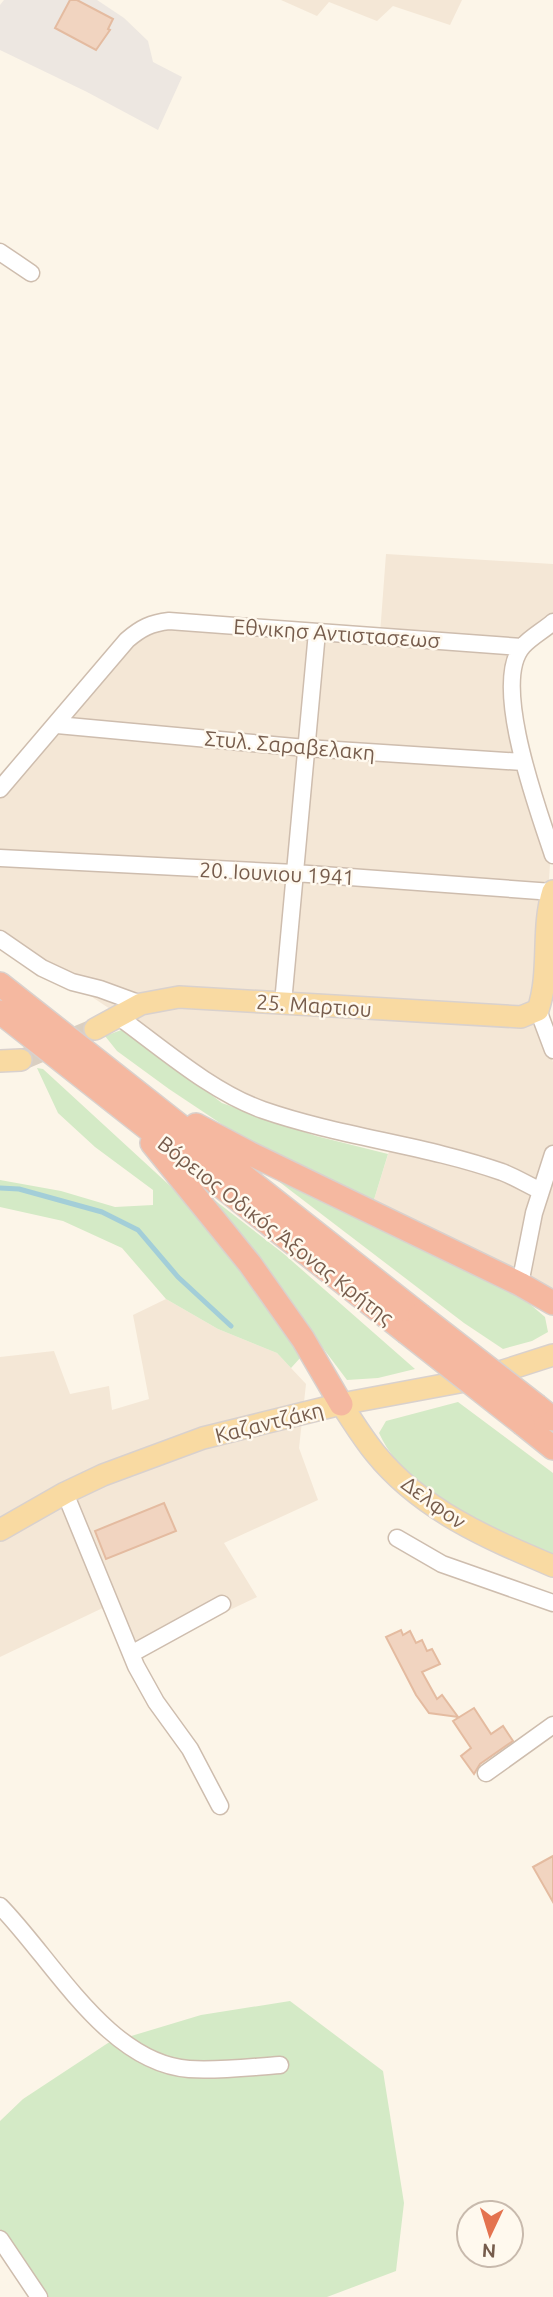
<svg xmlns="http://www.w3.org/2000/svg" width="553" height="2297" font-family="Ubuntu,sans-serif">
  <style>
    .residential { fill: #f4e7d6 }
    .industrial { fill: #ede7e1 }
    .green { fill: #d4eac6 }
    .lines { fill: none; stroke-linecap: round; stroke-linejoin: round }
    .stream { stroke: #a3ced8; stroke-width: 5 }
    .building { fill: #f1d4c0; stroke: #e4bba0; stroke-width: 2 }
    .major-tunnel { stroke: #dacfc1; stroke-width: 21; stroke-dasharray: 21 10; stroke-linecap: butt }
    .minor-casing { stroke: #cebdae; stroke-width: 19 }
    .major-casing { stroke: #d9d1cd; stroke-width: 24 }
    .highway-casing { stroke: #d9d1cd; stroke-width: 26 }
    .minor { stroke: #fff; stroke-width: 16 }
    .major { stroke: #f9daa2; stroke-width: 21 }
    .highway { stroke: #f5b8a0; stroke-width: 23 }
    .highway-bridge-casing { stroke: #d9d1cd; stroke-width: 26; stroke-linecap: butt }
    .highway-bridge { stroke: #f5b8a0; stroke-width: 23 }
    .labels { text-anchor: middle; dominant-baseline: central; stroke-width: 5; stroke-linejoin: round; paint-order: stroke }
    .street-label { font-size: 21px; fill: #765c4c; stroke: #fff9ee }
  </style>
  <rect width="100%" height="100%" fill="#fcf5e8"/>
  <path class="residential" d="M 281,0 L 462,0 L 450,25 L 393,6 L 377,21 L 329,2 L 317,16 Z
    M 386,554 L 553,564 L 553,619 L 522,647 L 514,713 L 551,849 L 543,970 L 535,1010 L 553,1062 L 553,1296 L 372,1206 L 391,1145 L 261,1109 L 0,936 L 0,789 L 57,725 L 155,622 L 380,634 Z
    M 166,1299 L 218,1329 L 277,1353 L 306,1384 L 299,1448 L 318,1500 L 224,1543 L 257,1597 L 131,1657 L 111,1604 L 0,1657 L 0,1357 L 54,1351 L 70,1394 L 109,1386 L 112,1410 L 149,1399 L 133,1315 Z"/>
  <path class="industrial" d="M 4,0 L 97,0 L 124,18 L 148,41 L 153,62 L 182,77 L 158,130 L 87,92 L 0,50 L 0,5 Z"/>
  <path class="green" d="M 124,1029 L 222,1103 L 316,1136 L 388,1154 L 372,1206 L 256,1147 L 169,1089 L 117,1051 L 105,1036 Z
    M 37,1068 L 43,1069 L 204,1217 L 265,1297 L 301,1357 L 291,1368 L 277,1353 L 218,1329 L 166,1299 L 122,1248 L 63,1221 L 0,1207 L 0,1180 L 61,1191 L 115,1207 L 153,1205 L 153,1190 L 95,1147 L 58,1113 Z
    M 269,1174 L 518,1294 L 545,1317 L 548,1332 L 532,1341 L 503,1349 L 464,1323 Z
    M 208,1195 L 284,1254 L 415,1369 L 378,1378 L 347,1380 Z
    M 458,1402 L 553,1473 L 553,1560 C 495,1533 407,1495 379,1433 L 386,1421 Z
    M 290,2001 L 383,2071 L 404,2203 L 396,2271 L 327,2297 L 43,2297 L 0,2229 L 0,2121 L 23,2099 L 108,2043 L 201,2015 Z"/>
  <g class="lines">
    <path class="stream" d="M 0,1188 L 19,1189 L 102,1212 L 138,1230 L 178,1277 L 231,1326"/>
  </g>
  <path class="building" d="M 70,0 L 77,0 L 113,19 L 108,29 L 110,30 L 96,50 L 55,28 Z
    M 164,1503 L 176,1531 L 106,1559 L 95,1531 Z
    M 401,1630 L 403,1635 L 410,1631 L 416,1643 L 422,1640 L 427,1651 L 432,1649 L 440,1664 L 422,1672 L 437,1699 L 442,1695 L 458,1717 L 429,1713 L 416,1695 L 386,1637 Z
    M 474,1708 L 491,1734 L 503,1726 L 513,1741 L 480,1764 L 474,1774 L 461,1756 L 471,1748 L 453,1721 Z
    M 553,1856 L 553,1902 L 533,1867 Z"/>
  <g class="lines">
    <path class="major-tunnel" d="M 21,1060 L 95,1029"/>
    <defs>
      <path id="minor" d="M 0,252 L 31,273
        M 553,622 C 544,630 531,637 523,646 C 490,682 539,812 553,855
        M 57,725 L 306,748 L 523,762
        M 0,789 L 127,640 C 141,628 151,623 169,621 L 522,647
        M 0,858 L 295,873 L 553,892
        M 0,939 L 42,968 L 72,982 L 100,989 L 141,1004
        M 283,1003 L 317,632
        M 538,1010 L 553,1050
        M 119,1017 C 163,1049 212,1092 263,1110 C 341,1137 425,1145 502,1172 C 515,1177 528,1185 541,1191
        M 520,1284 L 534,1213 L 553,1154
        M 65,1493 L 136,1666 L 156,1702 L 190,1749 L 220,1806
        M 397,1538 L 442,1564 L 553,1603
        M 131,1654 L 222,1604
        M 486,1773 L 553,1725
        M 0,1906 C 53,1960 108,2063 189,2069 C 219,2071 250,2067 280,2065
        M 0,2239 L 39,2297"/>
      <path id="major" d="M 95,1029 L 141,1004 L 179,997 L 521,1017 L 538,1010 C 551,971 541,929 553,891
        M 0,1061 L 21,1060
        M 341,1404 C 352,1420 362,1437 375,1453 C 421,1510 487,1538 553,1566
        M 0,1530 L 65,1493 L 103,1475 L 203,1438 L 341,1404 L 481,1378 L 553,1355"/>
      <path id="highway" d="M 0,984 L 420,1315
        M 0,1012 L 406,1332
        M 196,1125 L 249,1153 L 520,1284 L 553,1303
        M 152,1143 L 250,1264 L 303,1339 L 341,1404
        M 537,1406 L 553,1419
        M 523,1424 L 553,1448"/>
    </defs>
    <use href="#minor" class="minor-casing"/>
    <use href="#major" class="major-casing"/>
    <use href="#highway" class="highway-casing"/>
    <use href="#minor" class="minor"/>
    <use href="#major" class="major"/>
    <use href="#highway" class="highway"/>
    <defs>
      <path id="highway-bridge" d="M 420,1315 L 537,1406
        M 406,1332 L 523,1424"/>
    </defs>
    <use href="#highway-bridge" class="highway-bridge-casing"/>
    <use href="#highway-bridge" class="highway-bridge"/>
  </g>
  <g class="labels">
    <g class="street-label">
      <text transform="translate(337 633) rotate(4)">Εθνικησ Αντιστασεωσ</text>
      <text transform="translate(290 745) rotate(5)">Στυλ. Σαραβελακη</text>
      <text transform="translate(277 873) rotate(3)">20. Ιουνιου 1941</text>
      <text transform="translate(314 1005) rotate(4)">25. Μαρτιου</text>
      <text transform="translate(276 1230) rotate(38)">Βόρειος Οδικός Άξονας Κρήτης</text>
      <text transform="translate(269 1422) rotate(-14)">Καζαντζάκη</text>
      <text transform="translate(434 1502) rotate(36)">Δελφον</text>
    </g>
  </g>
  <g transform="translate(490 2234) rotate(184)"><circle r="33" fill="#fff9ee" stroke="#c8baad" stroke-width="2"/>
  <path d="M0-5L12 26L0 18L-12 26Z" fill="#e4734f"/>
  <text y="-10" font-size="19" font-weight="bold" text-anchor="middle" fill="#765c4c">N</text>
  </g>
</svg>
